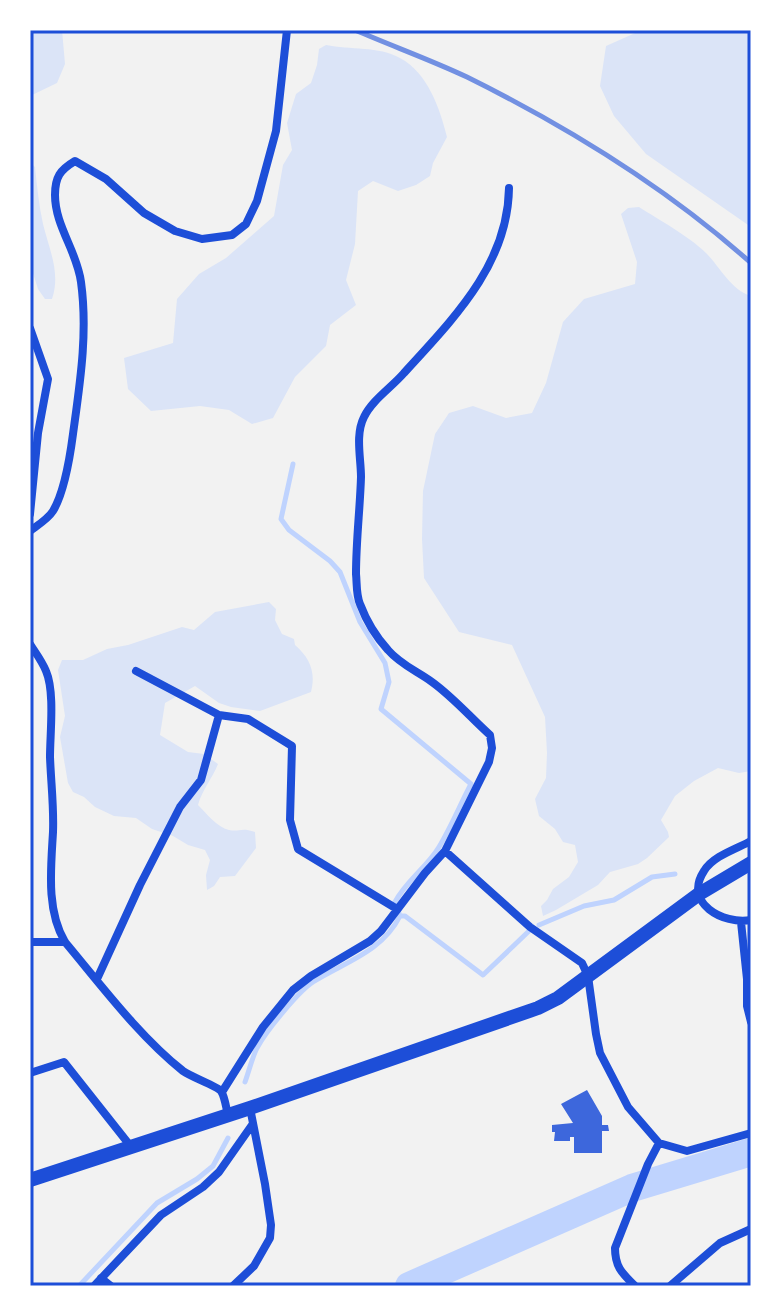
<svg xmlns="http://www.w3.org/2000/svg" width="781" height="1316" font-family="'IBM Plex Sans',sans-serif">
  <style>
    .green { fill: #dbe4f7 }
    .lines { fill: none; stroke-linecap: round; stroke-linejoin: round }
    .stream { stroke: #bfd3fe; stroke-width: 5 }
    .river { stroke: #bfd3fe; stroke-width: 28 }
    .building { fill: #3d67dc }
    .minor { stroke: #1d4ed8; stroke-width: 8 }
    .secondary { stroke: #1d4ed8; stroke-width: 14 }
    .rail { stroke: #7290e2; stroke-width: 5 }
    .neatline { fill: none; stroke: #1d4ed8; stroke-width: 3 }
  </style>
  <rect width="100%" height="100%" fill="#f2f2f2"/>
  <path class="green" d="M 30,30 L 62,30 L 65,64 L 57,83 L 30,96 Z
    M 642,30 L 751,30 L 751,227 L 646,154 L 614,116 L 600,86 L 606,46 Z
    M 326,45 C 350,50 379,46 400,58 C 428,73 440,109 447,137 L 433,163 L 430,176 L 416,185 L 398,191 L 373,181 L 358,191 L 355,244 L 346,280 L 356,305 L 330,325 L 326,346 L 295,377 L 273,418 L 252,424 L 229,410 L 200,406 L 151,411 L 128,389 L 124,358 L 173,343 L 177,299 L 199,274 L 226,258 L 274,216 L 283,165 L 292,150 L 287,123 L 296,94 L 311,83 L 317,65 L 319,49 Z
    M 30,162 L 35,167 C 37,186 39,206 43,224 C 49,249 61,273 52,299 L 45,299 L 38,289 L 30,264 Z
    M 639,207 C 659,220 689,236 706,253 C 720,267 731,290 751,296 L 751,771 L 739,773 L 718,768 L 694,781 L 675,796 L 661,820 L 668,832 L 669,837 L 647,858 L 638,864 L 610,872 L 598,885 L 556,910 L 543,916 L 541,906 L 547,900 L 553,889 L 569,877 L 578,862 L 575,845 L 563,842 L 555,829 L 539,816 L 535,799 L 546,778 L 547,753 L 545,717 L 512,645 L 459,632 L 424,578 L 422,539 L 423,491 L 435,434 L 449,413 L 473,406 L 506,418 L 532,413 L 546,383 L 563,322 L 584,299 L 635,284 L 637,262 L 621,214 L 628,208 Z
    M 269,602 L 276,609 L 275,620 L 282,634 L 294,639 L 295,645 C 310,658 316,672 311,692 L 260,711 L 231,707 L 219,703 L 195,686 L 165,703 L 160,735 L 188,752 L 204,754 L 218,764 C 212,779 202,790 198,805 C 206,813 217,827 229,830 C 240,832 241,827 255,832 L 256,848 L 235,876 L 220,877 L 214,886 L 207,890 L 206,875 L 210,860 L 205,850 L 188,845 L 173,836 L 152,829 L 136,818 L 114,816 L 95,807 L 84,797 L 73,792 L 68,783 L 60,737 L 65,716 L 58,670 L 62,660 L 83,660 L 107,649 L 128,645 L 182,627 L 194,630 L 215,612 Z"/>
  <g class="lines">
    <path class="stream" d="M 400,916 L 405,916 L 483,975 L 529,931
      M 539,925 L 584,906 L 614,900 L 652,877 L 675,874
      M 245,1082 C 249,1071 252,1058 257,1048 C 266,1031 298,992 313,982 C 345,962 382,952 400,916 L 395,902 C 406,881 427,867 439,847 C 451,827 460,805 471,784 L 381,709 L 389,682 L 385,663 L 360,622 L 340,572 L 330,561 L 289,530 L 281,519 L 293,464
      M 79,1286 L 157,1203 L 197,1179 L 213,1166 L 228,1138"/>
    <path class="river" d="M 409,1286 L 632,1188 L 751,1152"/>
  </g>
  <path class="building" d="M 587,1090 L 602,1116 L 602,1125 L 608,1125 L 609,1131 L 602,1131 L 602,1153 L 574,1153 L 574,1137 L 570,1137 L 570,1141 L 554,1141 L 555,1132 L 552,1132 L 552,1125 L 573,1123 L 561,1104 Z"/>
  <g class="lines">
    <path class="minor" d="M 30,328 L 48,379 L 38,433 L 30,514
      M 30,531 C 38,525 48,519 53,511 C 65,491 70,457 73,434 C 80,383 88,333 81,282 C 77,251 55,226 55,195 C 55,177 60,170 75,161 L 106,179 L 144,213 L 175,231 L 202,239 L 232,235 L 246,224 L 257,201 L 276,131 L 287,30
      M 30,644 C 35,652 42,661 46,671 C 55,692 50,733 50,757 C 51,783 54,807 53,832 C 51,868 46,910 65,942 C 101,985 139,1036 183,1071 C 191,1077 217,1086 221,1091 C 225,1097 226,1108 228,1115
      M 219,715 L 248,719 L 292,746 L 290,820 L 298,849 L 397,909
      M 751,841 C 736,849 713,856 704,871 C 683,903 723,925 751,920
      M 445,851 L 530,927 L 582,963 L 588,976 L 596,1034 L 600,1053 L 628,1107 L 659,1143 L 687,1151 L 751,1133
      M 741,922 L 747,979 L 747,1006 L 751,1022
      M 30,942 L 65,942
      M 97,979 L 140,885 L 180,807 L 201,780 L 219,715 L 136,671
      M 30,1073 L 64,1062 L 132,1148
      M 222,1092 L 263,1027 L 293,990 L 311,976 L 370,941 L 381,931 L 425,873 L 445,851 L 489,762 L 492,748 L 490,735 C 471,718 453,697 432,682 C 417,671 401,665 388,650 C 377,638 366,620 360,604 C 356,595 357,583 356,574 C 356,541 360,509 361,477 C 361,458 355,435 364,417 C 372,400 392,387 404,373 C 453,319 508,265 509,188
      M 101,1278 L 111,1286
      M 94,1286 L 161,1215 L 203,1187 L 219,1172 L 252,1125
      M 233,1286 L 254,1266 L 270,1238 L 271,1225 L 265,1184 L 250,1108
      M 635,1286 C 622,1273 615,1267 615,1248 L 648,1164 L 659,1143
      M 670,1286 L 720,1243 L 751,1229"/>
    <path class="secondary" d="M 30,1180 L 250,1108 L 538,1008 L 558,998 L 699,894 L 751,863"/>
    <path class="rail" d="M 355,30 C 392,46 431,60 467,77 C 568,127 667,188 751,263"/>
  </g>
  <rect width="781" height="1316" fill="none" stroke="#ffffff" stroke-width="64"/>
  <rect x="32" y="32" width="717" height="1252" class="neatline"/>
</svg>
